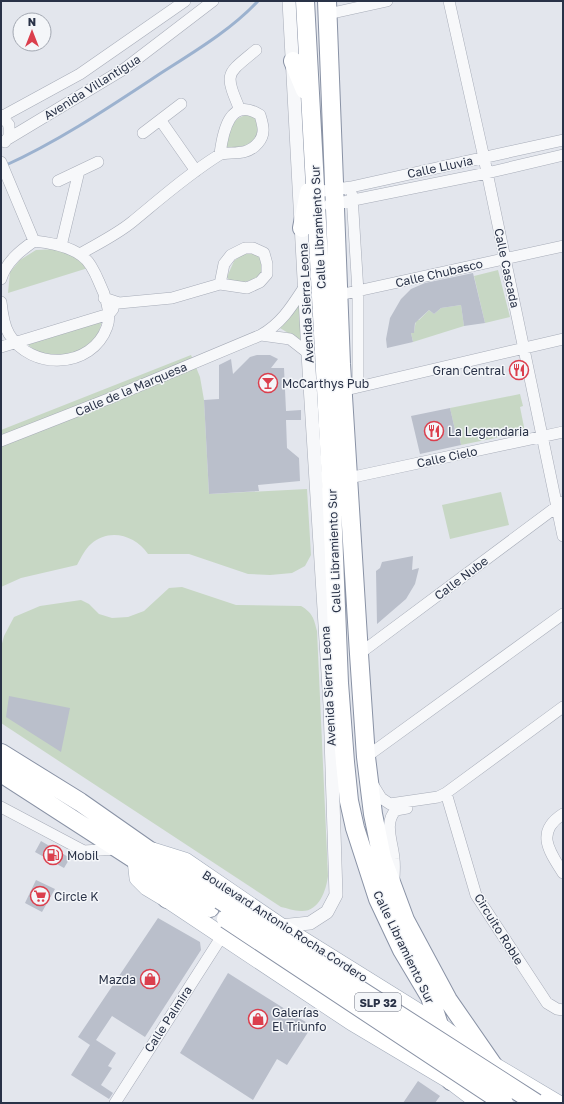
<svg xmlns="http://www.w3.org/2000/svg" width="564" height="1104" font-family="'Golos Text',sans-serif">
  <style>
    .green { fill: #c7d7c4 }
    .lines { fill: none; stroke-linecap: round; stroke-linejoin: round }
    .stream { stroke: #9cb2cf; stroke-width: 3 }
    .building { fill: #babfcb }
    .minor-casing { stroke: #a7acb8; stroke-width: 12 }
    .tertiary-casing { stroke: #a7acb8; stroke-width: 14 }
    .primary-casing { stroke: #a1aab9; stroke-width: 18 }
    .trunk-casing { stroke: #8992a5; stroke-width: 20 }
    .minor { stroke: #f7f8fa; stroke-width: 11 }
    .tertiary { stroke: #f7f8fa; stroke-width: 13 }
    .primary { stroke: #fff; stroke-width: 17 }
    .trunk { stroke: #fff; stroke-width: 18 }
    .trunk-bridge-casing { stroke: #8992a5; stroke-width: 20; stroke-linecap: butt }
    .trunk-bridge { stroke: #fff; stroke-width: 18 }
    .labels { text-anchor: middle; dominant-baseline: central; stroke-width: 3; stroke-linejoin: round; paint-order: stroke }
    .shield { fill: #f4f6f9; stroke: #666d7c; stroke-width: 1 }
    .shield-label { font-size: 11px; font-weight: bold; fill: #293247 }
    .street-label { font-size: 12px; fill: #293247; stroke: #f4f6f9 }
    .poi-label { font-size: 12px; fill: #293247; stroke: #f4f6f9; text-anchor: start }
  </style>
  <rect width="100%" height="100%" fill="#e3e6ed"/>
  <path class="green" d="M 250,114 L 258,117 L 261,128 C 250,148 247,146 225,149 C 228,132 231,117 250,114 Z
    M 59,249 L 79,257 L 88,268 L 8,293 L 10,272 L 20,260 L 36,250 Z
    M 245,252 L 254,252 L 262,258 L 264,270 L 259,278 L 244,282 L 230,282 L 227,277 L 234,261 Z
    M 498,270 L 510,317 L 485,323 L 474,276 Z
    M 300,304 L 303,342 L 280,328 Z
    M 461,305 L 464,326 L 413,342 L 411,333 L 414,332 L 416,320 L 419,320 L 429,310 L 434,314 L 441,308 Z
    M 102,320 C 98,342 87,353 65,355 C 60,356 53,357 49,357 C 41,355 33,349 27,344 Z
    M 191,355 L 200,377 L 204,400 L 209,494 L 307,489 L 311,555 L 305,566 L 292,573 L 270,575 L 248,574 L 189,554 L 148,554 C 135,535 109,528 91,544 C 85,549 81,558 77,565 L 21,578 L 1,587 L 1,430 Z
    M 520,394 L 523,406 L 520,407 L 525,432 L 461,445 L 458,429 L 455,430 L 450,408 Z
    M 501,492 L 509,525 L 450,539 L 442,505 Z
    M 182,587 L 236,605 L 301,606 C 313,613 314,619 317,631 L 328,876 C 326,891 319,912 301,911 C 294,911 287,908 281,907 L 1,723 L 1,647 L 4,636 L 14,617 L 40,606 L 81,600 L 89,604 L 99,614 L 112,618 L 128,617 L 144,611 L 169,588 Z"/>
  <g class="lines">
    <path class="stream" d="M 4,166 C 59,141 108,108 158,75 C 192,53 230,31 258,1"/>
  </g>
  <path class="building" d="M 473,273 L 485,323 L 464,326 L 461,305 L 441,308 L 434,314 L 429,310 L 415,323 L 414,333 L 411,333 L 413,342 L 387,348 L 386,339 L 390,318 L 401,299 L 411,289 L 425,283 Z
    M 257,355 L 270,355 L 278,359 L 271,368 L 284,368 L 286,411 L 301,410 L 301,420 L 286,420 L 287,448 L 299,458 L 300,481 L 258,485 L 259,491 L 209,494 L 204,400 L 219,399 L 219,365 L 231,359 L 233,374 L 250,357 Z
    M 450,408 L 455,430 L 458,429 L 461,445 L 420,454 L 411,416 Z
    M 413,556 L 412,570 L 419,568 L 415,584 L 406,599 L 377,624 L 376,571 L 380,568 L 382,562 Z
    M 9,696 L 70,708 L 61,752 L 6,717 Z
    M 41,841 L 70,858 L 64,868 L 35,852 Z
    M 36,880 L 55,889 L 42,912 L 25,903 Z
    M 158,918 L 200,942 L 201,950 L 145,1037 L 112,1016 L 96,1040 L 116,1053 L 108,1066 L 112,1068 L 101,1085 L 113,1093 L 109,1099 L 71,1075 L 90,1045 L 78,1037 Z
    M 228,973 L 312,1026 L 287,1065 L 277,1059 L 253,1100 L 180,1053 Z
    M 418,1081 L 440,1096 L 435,1103 L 403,1103 Z"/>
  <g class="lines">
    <defs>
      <path id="minor" d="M 449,1 L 484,158 L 563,536
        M 328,14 L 387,1
        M 240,110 C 224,72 226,75 256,50
        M 1,115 L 9,125 L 9,136 L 5,142
        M 3,116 L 80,74 L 185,1
        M 161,121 L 196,171
        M 143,133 L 181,104
        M 6,140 L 124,69 L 213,1
        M 1,162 L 34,241
        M 58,181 L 98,162
        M 316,192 L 351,187 L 563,140
        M 352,195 L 358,292 L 358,387
        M 329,205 L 487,173 L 563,155
        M 61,246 L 79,171
        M 80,254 C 97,244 116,235 132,222 C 160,199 187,175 219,155 C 227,150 246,158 258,143 C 266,134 263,125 260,115 C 230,96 223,131 220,154
        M 1,279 C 6,262 20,251 34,241 C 53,243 81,248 91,266 C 94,271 97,277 99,282 C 105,294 112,314 107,327 C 92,369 31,371 9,334 C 4,326 2,311 1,302
        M 305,286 C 292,306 282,323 261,335 L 290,339 L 308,353
        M 339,295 L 563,246
        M 104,298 L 119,303 L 172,298 L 220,284 L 247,288 L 260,282 L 267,274 L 267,264 L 264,253 L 253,248 L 245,248 L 231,255 L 224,264 L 220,284
        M 1,347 L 109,314 L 113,309
        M 337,392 L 563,339
        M 1,441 L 108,399 L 261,335
        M 344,479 L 563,432
        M 359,654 L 563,502
        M 366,757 L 563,614
        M 373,785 L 381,798 L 390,804 L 438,797 L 446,793 L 563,707
        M 446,793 L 476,895 L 547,1003 L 557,1009 L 563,1010
        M 1,807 L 84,851 L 117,849
        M 563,814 C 535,832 549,851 563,873
        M 394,881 C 394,874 395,866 394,859 C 393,843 383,823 396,810 L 407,808
        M 115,1103 L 222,936"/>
      <path id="tertiary" d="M 280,926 L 310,923 L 327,912 L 336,895 L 330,705 L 308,353 L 289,1"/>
      <path id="primary" d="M 153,851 L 185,861 L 280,926 L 439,1025 L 493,1065 L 557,1103
        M 136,860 L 138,878 L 147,887 L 167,899 L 352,1022 L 451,1081 L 480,1103"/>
      <path id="trunk" d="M 305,1 L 331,481 L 339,683 L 345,762 L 349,801 L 355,828 L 378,899 L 402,950 L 430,997 L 439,1025 L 451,1081
        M 327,1 L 341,364 L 359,654 L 366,757 L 373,814 L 382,858 L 405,920 L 448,1000 L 493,1065
        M 293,61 L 305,90
        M 302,228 L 309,192
        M 1,753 L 80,802 L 220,900
        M 1,773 L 210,908
        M 167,899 L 194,897"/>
    </defs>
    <use href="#minor" class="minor-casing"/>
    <use href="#tertiary" class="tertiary-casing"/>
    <use href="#primary" class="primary-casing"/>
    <use href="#trunk" class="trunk-casing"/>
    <use href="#minor" class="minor"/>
    <use href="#tertiary" class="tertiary"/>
    <use href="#primary" class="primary"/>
    <use href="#trunk" class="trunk"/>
    <defs>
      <path id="trunk-bridge" d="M 220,900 L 536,1103
        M 226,919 L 504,1103"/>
    </defs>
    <use href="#trunk-bridge" class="trunk-bridge-casing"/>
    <use href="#trunk-bridge" class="trunk-bridge"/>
  </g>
  <defs>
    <symbol id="restaurant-ring" viewBox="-11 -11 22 22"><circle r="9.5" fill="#f4f6f9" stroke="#db3f4d" stroke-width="1.5"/><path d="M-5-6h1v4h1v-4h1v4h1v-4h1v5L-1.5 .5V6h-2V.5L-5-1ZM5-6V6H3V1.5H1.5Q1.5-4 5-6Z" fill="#db3f4d"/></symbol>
    <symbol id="bar-ring" viewBox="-11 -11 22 22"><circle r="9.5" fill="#f4f6f9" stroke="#db3f4d" stroke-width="1.5"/><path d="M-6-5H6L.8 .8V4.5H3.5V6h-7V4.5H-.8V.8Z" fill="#db3f4d"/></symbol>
    <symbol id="fuel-ring" viewBox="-11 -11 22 22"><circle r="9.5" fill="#f4f6f9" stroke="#db3f4d" stroke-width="1.5"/><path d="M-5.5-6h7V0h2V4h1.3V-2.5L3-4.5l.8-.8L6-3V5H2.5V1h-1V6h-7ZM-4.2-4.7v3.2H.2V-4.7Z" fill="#db3f4d"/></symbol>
    <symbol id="supermarket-ring" viewBox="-11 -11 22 22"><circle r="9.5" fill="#f4f6f9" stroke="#db3f4d" stroke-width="1.5"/><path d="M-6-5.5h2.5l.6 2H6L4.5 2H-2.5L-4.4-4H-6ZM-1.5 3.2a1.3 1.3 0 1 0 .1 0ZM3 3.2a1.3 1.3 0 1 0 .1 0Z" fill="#db3f4d"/></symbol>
    <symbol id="shop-ring" viewBox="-11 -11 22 22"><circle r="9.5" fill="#f4f6f9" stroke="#db3f4d" stroke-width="1.5"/><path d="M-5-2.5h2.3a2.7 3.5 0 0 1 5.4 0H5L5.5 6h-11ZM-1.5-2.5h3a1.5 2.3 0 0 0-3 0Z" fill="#db3f4d"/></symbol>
  </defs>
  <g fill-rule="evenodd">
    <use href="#restaurant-ring" x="508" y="359" width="22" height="22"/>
    <use href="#bar-ring" x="257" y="372" width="22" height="22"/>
    <use href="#restaurant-ring" x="423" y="420" width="22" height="22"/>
    <use href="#fuel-ring" x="42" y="844" width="22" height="22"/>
    <use href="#supermarket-ring" x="29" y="885" width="22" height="22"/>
    <use href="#shop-ring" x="139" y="968" width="22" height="22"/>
    <use href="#shop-ring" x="247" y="1008" width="22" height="22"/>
  </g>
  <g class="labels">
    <rect class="shield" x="355" y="993" width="46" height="18" rx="3"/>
    <g class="shield-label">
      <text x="378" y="1002">SLP 32</text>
    </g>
    <g class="street-label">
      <text transform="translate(92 87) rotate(-32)">Avenida Villantigua</text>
      <text transform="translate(440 167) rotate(-12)">Calle Lluvia</text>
      <text transform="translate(318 227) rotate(-93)">Calle Libramiento Sur</text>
      <text transform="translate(507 268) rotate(78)">Calle Cascada</text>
      <text transform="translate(439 273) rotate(-13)">Calle Chubasco</text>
      <text transform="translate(306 303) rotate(-93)">Avenida Sierra Leona</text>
      <text transform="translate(131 389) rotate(-23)">Calle de la Marquesa</text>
      <text transform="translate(447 457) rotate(-12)">Calle Cielo</text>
      <text transform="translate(334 551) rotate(-92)">Calle Libramiento Sur</text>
      <text transform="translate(461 578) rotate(-37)">Calle Nube</text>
      <text transform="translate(328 686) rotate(-93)">Avenida Sierra Leona</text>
      <text transform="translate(285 926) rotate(33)">Boulevard Antonio Rocha Cordero</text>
      <text transform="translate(499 929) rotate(58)">Circuito Roble</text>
      <text transform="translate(404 947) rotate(64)">Calle Libramiento Sur</text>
      <text transform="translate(168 1019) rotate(-57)">Calle Palmira</text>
    </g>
    <g class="poi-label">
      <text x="505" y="370" text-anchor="end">Gran Central</text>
      <text x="282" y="383">McCarthys Pub</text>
      <text x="448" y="431">La Legendaria</text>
      <text x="67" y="855">Mobil</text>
      <text x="54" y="896">Circle K</text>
      <text x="136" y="979" text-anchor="end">Mazda</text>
      <text x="272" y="1012">Galerías<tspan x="272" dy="14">El Triunfo</tspan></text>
    </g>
  </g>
  <rect width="564" height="1104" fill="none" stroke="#293247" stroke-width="4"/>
  <g transform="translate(32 32)"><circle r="19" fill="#f4f6f9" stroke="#a3a8b2"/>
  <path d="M0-3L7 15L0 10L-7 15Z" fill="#db3f4d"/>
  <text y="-6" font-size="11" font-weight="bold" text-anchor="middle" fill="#293247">N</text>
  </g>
</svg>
